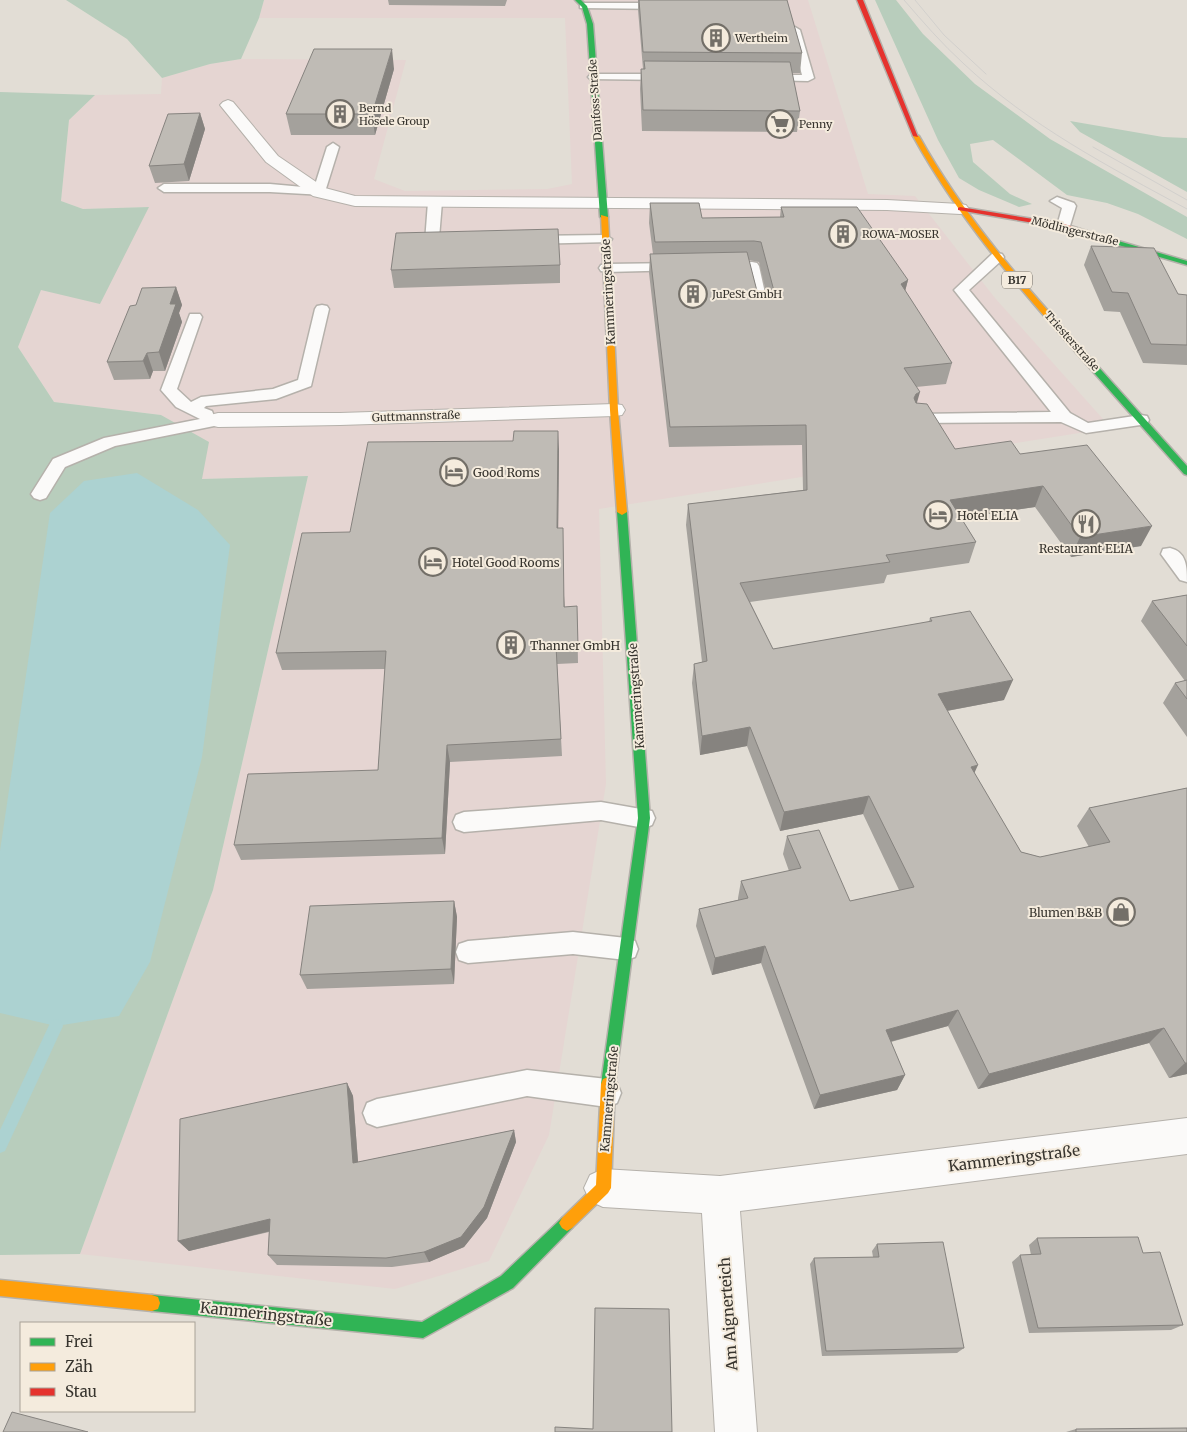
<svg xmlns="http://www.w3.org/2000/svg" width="1187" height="1432" font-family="Merriweather,serif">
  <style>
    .commercial { fill: #e5d5d2 }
    .green { fill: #b8cdbc }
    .water { fill: #acd2d1 }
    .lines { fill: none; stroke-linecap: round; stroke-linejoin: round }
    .stream { fill: #acd2d1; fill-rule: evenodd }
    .lane-casing { stroke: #b5b1ab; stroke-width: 3 }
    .street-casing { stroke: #b5b1ab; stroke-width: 2 }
    .fast-casing { stroke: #b5b1ab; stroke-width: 3 }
    .slow-casing { stroke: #b5b1ab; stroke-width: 3 }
    .jam-casing { stroke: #b5b1ab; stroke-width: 3 }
    .lane { fill: #fbfaf9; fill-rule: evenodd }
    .street { fill: #fbfaf9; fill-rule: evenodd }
    .fast { fill: #30b455; fill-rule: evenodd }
    .slow { fill: #ff9f0a; fill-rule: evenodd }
    .jam { fill: #e5322d; fill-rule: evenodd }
    .tram { stroke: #d2d0cd; stroke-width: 1 }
    .wall { fill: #a4a19c; fill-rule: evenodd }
    .shaded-wall { fill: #86837f }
    .building { fill: #bfbbb5; stroke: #86837f }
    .labels { text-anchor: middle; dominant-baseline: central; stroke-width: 4; stroke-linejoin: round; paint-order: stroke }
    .far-poi-label { font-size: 11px; fill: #37342e; stroke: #f4ebdd; text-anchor: start }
    .far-street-label { font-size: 11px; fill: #37342e; stroke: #f4ebdd }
    .shield { fill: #f4ebdd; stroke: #706b62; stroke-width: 1 }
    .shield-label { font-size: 11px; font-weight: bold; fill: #37342e }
    .street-label { font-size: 12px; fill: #37342e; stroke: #f4ebdd }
    .poi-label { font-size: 12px; fill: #37342e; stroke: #f4ebdd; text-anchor: start }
    .near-street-label { font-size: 15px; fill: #37342e; stroke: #f4ebdd }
  </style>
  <rect width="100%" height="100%" fill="#e2ddd5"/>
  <path class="commercial" d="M 264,0 L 808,0 L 868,194 L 915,196 L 995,298 L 1111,428 L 599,509 L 606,784 L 549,1135 L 489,1261 L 395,1289 L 80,1254 L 213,890 L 308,476 L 201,479 L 161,415 L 54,402 L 18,347 L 41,290 L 149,207 L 83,209 L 61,201 L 69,120 L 95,95 L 161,94 L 162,78 L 210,64 L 241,59 L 406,60 L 374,179 L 405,191 L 547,189 L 572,184 L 565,18 L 259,18 Z"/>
  <path class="green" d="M 66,0 L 264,0 L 259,18 L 241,59 L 210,64 L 162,78 L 127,39 Z
    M 875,0 L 896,0 L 923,34 L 975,84 L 1050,139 L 1187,217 L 1187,239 L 1138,214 L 1107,203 L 1067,195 L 993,140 L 970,144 L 973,162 L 1010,194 L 1032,204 L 1019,207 L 979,190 L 959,178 L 938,140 Z
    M 0,92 L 95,95 L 69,120 L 61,201 L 83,209 L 149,207 L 100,304 L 41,290 L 18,347 L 54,402 L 161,415 L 209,442 L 202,479 L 308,476 L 213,890 L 80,1254 L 0,1255 Z
    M 1070,121 L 1163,137 L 1187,138 L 1187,192 L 1080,132 Z"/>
  <path class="water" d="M 137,473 L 198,510 L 230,545 L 202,757 L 150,962 L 119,1016 L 56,1026 L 0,1013 L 0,851 L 50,513 L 84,481 Z"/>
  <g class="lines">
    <path class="stream" d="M 56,1019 L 61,1021 L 63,1026 L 5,1151 L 0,1153 L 0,1130 L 51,1021 Z"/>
    <defs>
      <path id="lane" d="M 584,3 L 667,3 L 672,6 L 667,9 L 580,8 L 580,4 Z
        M 795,27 L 800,30 L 814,78 L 808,81 L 760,80 L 758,78 L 764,75 L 802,75 L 790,30 Z
        M 594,74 L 668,74 L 674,77 L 668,80 L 590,79 L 588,77 L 590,75 Z
        M 333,143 L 339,147 L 324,195 L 270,192 L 164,192 L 158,188 L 164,184 L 270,184 L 314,188 L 327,147 Z
        M 1057,197 L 1074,203 L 1076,206 L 1069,229 L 1059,229 L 1057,226 L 1062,208 L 1050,201 Z
        M 435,198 L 442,202 L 439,238 L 456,239 L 458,242 L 456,245 L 432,246 L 425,242 L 428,202 Z
        M 605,235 L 612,239 L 610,242 L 529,244 L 522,240 L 529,236 Z
        M 997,253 L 1002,254 L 1004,257 L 1002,260 L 969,290 L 1070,413 L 1088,423 L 1141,415 L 1147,416 L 1149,420 L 1147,424 L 1086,433 L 1061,422 L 912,423 L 910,419 L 912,415 L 918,414 L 1051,412 L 954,290 L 992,254 Z
        M 752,262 L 757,263 L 759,266 L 769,311 L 767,314 L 757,314 L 755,311 L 746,270 L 717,270 L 715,267 L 717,264 Z
        M 679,263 L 684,264 L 686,267 L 684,270 L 606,272 L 601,271 L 599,268 L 601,265 L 606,264 Z
        M 322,305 L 327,306 L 329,309 L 311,386 L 276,399 L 206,406 L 204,408 L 212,411 L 214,416 L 224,416 L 226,420 L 224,424 L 115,446 L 65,467 L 46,498 L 40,500 L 34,498 L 31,494 L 53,459 L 104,438 L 200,419 L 176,407 L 161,390 L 190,314 L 200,314 L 202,317 L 177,389 L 191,402 L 201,397 L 273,389 L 298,380 L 315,309 L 317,306 Z
        M 1170,548 C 1187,552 1187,567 1187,582 L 1180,580 L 1161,554 L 1163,549 Z
        M 601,802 L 652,811 L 655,818 L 652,825 L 644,828 L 601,820 L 464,832 L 456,829 L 453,822 L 456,815 L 464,812 Z
        M 573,932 L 626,938 L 635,941 L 638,949 L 635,957 L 626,960 L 573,954 L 468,963 L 459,960 L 456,952 L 459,944 L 468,941 Z
        M 527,1070 L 607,1079 L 617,1083 L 621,1093 L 617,1103 L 607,1107 L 527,1096 L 377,1127 L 367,1123 L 363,1113 L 367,1103 L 377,1099 Z"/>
      <path id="street" d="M 228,100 L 233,102 L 278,156 L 325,188 L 355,196 L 887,200 L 960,204 L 966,205 L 969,209 L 966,213 L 960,214 L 887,210 L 355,206 L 313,196 L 266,162 L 220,105 L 223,102 Z
        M 614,404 L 622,405 L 625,410 L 622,415 L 614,416 L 340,425 L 218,427 L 210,425 L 207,420 L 210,415 L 218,413 L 340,413 Z
        M 1187,1118 L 1187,1154 L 740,1211 L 757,1432 L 715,1432 L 702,1213 L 603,1207 L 590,1201 L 584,1188 L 590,1175 L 603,1169 L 720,1176 Z"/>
      <path id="fast" d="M 575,0 L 581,0 L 587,6 L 593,24 L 608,217 L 604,219 L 600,217 L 587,24 L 582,7 Z
        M 1108,238 L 1187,261 L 1187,265 L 1108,242 Z
        M 1080,353 L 1086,353 L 1187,466 L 1187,475 L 1184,474 L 1080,357 Z
        M 622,509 L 627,512 L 650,818 L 615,1084 L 613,1089 L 608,1091 L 603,1089 L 601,1084 L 638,818 L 617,512 Z
        M 567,1215 L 572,1218 L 575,1223 L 572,1228 L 513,1288 L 423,1338 L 152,1311 L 146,1309 L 144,1303 L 146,1297 L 152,1295 L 422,1322 L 501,1276 L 562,1218 Z"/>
      <path id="slow" d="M 914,135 L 919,136 C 964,217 1024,285 1086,353 L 1086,357 L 1080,357 C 1018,287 958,218 913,136 Z
        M 601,215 L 608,217 L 618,410 L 627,512 L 622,515 L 617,512 L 610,410 Z
        M 608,1077 L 613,1079 L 615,1084 L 611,1188 L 608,1193 L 572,1228 L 567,1231 L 562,1228 L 559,1223 L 562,1218 L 596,1185 L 601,1084 L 603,1079 Z
        M 0,1280 L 152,1295 L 158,1297 L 160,1303 L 158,1309 L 152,1311 L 0,1296 Z"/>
      <path id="jam" d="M 857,0 L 863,0 L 918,137 L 913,136 Z
        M 960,207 L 1064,224 L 1115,240 L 1111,242 L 1063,228 L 958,210 L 958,208 Z"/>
    </defs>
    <use href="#lane" class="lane-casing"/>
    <use href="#street" class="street-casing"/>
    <use href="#fast" class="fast-casing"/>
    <use href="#slow" class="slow-casing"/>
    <use href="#jam" class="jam-casing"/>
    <use href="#lane" class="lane"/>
    <use href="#street" class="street"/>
    <use href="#fast" class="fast"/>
    <use href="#slow" class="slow"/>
    <use href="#jam" class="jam"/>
    <path class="tram" d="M 904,0 C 923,22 942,44 964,64 C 1029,125 1109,167 1187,209
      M 915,0 L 944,35 L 986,74
      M 1093,147 L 1187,200"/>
  </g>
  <path class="wall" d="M 388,0 L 507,0 L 505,6 L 389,5 Z
    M 638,0 L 787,0 L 802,53 L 800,73 L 792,73 L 800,111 L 797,132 L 642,131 L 640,89 L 641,69 L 643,69 L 638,10 Z
    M 394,69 L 375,135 L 291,135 L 286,114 Z
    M 200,113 L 205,129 L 189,181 L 155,183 L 149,166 Z
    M 650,203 L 702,218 L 780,217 L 781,207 L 908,280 L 905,291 L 952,363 L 946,384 L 916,387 L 917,403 L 955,449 L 1020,454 L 1141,546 L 1071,557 L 1035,507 L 961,518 L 976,542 L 969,563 L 887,575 L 884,583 L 750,602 L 773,649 L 929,622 L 930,618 L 1004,700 L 947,711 L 974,773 L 1021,852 L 1040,857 L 1089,847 L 1077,826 L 1089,808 L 1187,788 L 1187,1074 L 1169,1078 L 1149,1043 L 978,1089 L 948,1026 L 891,1042 L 905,1075 L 897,1090 L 814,1109 L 761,963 L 712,975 L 696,926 L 699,909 L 738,900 L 738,898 L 741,881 L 789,871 L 783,854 L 787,836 L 850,901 L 899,890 L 863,814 L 780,831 L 747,746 L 700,755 L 692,683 L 694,664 L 702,662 L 686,525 L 688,504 L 803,490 L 802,445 L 669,447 L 649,273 L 650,254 L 653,254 L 649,223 ZM 749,260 L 759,262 L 767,296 L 758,295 Z
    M 1091,246 L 1178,294 L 1187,295 L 1187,365 L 1143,363 L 1120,312 L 1104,311 L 1084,265 Z
    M 560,265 L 560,283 L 394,288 L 391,270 Z
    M 176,287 L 182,305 L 179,313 L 182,322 L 165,371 L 153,371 L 150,379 L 114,380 L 107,362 L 136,305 Z
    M 559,449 L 558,528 L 565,607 L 577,606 L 578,663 L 557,664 L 562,756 L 450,762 L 445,854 L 241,860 L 234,845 L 378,770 L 385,669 L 282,670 L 276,653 L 350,532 Z
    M 1187,595 L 1187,737 L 1163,703 L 1175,683 L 1185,681 L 1141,621 L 1152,601 Z
    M 454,901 L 457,917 L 454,984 L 307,989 L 300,975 Z
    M 347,1083 L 353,1096 L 358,1162 L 514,1130 L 516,1142 L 487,1218 L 464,1247 L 429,1262 L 392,1267 L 277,1265 L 268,1255 L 269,1232 L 189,1251 L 178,1241 Z
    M 1037,1238 L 1143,1253 L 1183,1325 L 1171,1330 L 1029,1333 L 1012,1262 L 1020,1255 L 1031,1255 L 1029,1245 Z
    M 877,1244 L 964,1348 L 957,1353 L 822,1356 L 810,1264 L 814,1258 L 873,1257 L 872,1251 Z
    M 1076,1429 L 1187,1432 L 1066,1432 Z"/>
  <path class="shaded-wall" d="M 392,49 L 394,69 L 375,135 L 372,114 Z
    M 200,113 L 205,129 L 189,181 L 184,164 Z
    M 908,280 L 903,299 L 901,284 Z
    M 176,287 L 182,305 L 179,313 L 182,322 L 165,371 L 159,352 L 170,304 Z
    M 147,353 L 153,371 L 150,379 L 143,361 Z
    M 920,392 L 914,413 L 914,398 L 916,394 Z
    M 558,431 L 559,449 L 558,546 L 557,528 Z
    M 1043,486 L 1035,507 L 943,520 L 950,500 Z
    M 1152,526 L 1141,546 L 1071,557 L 1080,537 Z
    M 1013,680 L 1004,700 L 930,714 L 938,694 Z
    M 750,727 L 747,746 L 700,755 L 702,736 Z
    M 447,745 L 450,762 L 445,854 L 442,838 Z
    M 978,765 L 969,785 L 971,767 Z
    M 869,796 L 863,814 L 780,831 L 784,812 Z
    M 454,901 L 457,917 L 454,984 L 451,969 Z
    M 765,946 L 761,963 L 712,975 L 715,958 Z
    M 958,1010 L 948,1026 L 878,1045 L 886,1030 Z
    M 1164,1028 L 1149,1043 L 978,1089 L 989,1074 Z
    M 1185,1063 L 1187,1063 L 1187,1074 L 1169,1078 Z
    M 905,1075 L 897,1090 L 814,1109 L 820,1095 Z
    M 347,1083 L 353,1096 L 359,1175 L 353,1163 Z
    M 514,1130 L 516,1142 L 487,1218 L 464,1247 L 429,1262 L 424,1252 Z
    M 270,1219 L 279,1229 L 189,1251 L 178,1241 Z"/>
  <path class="building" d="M 639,0 L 787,0 L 802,53 L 643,52 Z
    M 314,49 L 392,49 L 372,114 L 286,114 Z
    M 644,61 L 790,62 L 800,111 L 643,110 L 641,69 L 645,69 Z
    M 200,113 L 184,164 L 149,166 L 168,114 Z
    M 650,203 L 699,203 L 702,218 L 784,217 L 781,207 L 857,207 L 908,280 L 901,284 L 952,363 L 904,368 L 920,392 L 916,394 L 914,398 L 916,403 L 927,404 L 955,449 L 1011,441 L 1020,454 L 1087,445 L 1152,526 L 1080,537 L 1043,486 L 950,500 L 976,542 L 886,555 L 890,562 L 740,583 L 773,649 L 932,621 L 930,618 L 970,611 L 1013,680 L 938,694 L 978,765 L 971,767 L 1021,852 L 1040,857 L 1110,842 L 1089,808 L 1187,788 L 1187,1063 L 1185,1063 L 1164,1028 L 989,1074 L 958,1010 L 886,1030 L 905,1075 L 820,1095 L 765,946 L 715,958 L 699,909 L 748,898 L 741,881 L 801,868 L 787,836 L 819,830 L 850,901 L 914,887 L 869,796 L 784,812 L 750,727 L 702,736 L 694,664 L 707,661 L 688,504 L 807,490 L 806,425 L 670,427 L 650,254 L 747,252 L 758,295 L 770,296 L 774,291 L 761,242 L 754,241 L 655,242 Z
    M 558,229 L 560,265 L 391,270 L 396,233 Z
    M 1091,246 L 1154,248 L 1178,294 L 1187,295 L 1187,345 L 1151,344 L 1128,293 L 1112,292 Z
    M 176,287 L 170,304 L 176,304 L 159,352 L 147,353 L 143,361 L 107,362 L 130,306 L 136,305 L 142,288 Z
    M 514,431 L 558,431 L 557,528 L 563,528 L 564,607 L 577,606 L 578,646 L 556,646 L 561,739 L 447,745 L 442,838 L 234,845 L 248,774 L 378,770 L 386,651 L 276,653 L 302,533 L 350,532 L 368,442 L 513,441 Z
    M 1187,595 L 1187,646 L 1152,601 Z
    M 1187,680 L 1187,699 L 1175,683 Z
    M 454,901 L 451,969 L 300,975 L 310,906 Z
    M 347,1083 L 353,1163 L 514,1130 L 484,1207 L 461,1237 L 424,1252 L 386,1258 L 268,1255 L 270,1219 L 178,1241 L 180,1119 Z
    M 1138,1237 L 1143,1253 L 1160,1252 L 1183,1325 L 1038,1328 L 1020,1255 L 1041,1254 L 1037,1238 Z
    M 943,1242 L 964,1348 L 826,1351 L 814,1258 L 879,1257 L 877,1244 Z
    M 595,1308 L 669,1309 L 672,1432 L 555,1432 L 555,1427 L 593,1429 Z
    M 12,1412 L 88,1432 L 3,1432 Z
    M 1187,1428 L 1187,1432 L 1076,1432 L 1076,1429 Z"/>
  <defs>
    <symbol id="building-ring" viewBox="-11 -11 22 22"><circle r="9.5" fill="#f4ebdd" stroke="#736f68" stroke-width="1.5"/><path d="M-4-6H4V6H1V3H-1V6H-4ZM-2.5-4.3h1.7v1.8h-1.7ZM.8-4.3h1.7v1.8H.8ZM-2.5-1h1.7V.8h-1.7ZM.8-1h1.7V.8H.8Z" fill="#736f68"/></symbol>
    <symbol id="supermarket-ring" viewBox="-11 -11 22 22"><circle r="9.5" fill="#f4ebdd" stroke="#736f68" stroke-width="1.5"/><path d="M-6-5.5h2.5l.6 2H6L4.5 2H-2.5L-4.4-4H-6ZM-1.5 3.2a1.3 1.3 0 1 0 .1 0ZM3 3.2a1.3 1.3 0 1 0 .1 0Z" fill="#736f68"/></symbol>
    <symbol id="hotel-ring" viewBox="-11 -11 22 22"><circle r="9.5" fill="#f4ebdd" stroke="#736f68" stroke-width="1.5"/><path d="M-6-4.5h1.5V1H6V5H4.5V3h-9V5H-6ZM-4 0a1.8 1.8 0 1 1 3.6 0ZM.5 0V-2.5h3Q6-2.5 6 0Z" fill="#736f68"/></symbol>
    <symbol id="restaurant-ring" viewBox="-11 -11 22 22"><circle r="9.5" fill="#f4ebdd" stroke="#736f68" stroke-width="1.5"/><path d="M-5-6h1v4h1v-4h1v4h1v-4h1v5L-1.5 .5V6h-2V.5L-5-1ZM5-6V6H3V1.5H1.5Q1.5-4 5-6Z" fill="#736f68"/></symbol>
    <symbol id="shop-ring" viewBox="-11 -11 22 22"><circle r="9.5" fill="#f4ebdd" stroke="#736f68" stroke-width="1.5"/><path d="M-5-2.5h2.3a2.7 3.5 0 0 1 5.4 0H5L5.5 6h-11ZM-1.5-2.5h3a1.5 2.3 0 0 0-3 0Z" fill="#736f68"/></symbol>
  </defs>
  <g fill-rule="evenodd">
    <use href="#building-ring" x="700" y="22" width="32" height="32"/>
    <use href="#building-ring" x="324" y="98" width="32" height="32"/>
    <use href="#supermarket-ring" x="764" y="108" width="32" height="32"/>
    <use href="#building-ring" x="827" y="218" width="32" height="32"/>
    <use href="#building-ring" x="677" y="278" width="32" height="32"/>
    <use href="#hotel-ring" x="438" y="456" width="32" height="32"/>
    <use href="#hotel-ring" x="922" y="499" width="32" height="32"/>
    <use href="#restaurant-ring" x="1070" y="508" width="32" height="32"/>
    <use href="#hotel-ring" x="417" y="546" width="32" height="32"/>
    <use href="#building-ring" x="495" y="629" width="32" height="32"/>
    <use href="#shop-ring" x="1105" y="896" width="32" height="32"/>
  </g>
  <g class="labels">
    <g class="far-poi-label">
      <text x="735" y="38">Wertheim</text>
      <text x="359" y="108">Bernd<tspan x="359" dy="13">Hösele Group</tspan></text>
      <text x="799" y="124">Penny</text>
      <text x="862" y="234">ROWA-MOSER</text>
      <text x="712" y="294">JuPeSt GmbH</text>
    </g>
    <g class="far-street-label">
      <text transform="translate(595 100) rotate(-94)">Danfoss-Straße</text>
      <text transform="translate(1075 231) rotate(14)">Mödlingerstraße</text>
      <text transform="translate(1072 341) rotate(48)">Triesterstraße</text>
      <text transform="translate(416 416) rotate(-2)">Guttmannstraße</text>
    </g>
    <rect class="shield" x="1002" y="271.5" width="30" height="17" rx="4"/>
    <g class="shield-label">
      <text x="1017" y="280">B17</text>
    </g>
    <g class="street-label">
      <text transform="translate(608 292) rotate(-93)">Kammeringstraße</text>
      <text transform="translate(636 696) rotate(-94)">Kammeringstraße</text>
      <text transform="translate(609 1099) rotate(-85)">Kammeringstraße</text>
    </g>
    <g class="poi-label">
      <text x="473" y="472">Good Roms</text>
      <text x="957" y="515">Hotel ELIA</text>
      <text x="1086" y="548" text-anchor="middle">Restaurant ELIA</text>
      <text x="452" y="562">Hotel Good Rooms</text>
      <text x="530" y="645">Thanner GmbH</text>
      <text x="1102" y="912" text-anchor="end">Blumen B&amp;B</text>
    </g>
    <g class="near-street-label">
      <text transform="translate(1014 1158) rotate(-7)">Kammeringstraße</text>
      <text transform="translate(266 1314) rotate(6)">Kammeringstraße</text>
      <text transform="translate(728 1314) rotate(-94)">Am Aignerteich</text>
    </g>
  </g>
  <rect x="20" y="1322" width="175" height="90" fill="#f4ebdd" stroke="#a8a297"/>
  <rect x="30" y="1338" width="25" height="8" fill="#30b455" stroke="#a8a297"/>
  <text x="65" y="1347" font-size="15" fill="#37342e">Frei</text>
  <rect x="30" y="1363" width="25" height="8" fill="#ff9f0a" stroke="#a8a297"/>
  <text x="65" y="1372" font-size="15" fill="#37342e">Zäh</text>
  <rect x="30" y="1388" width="25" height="8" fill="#e5322d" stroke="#a8a297"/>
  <text x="65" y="1397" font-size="15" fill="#37342e">Stau</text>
</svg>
